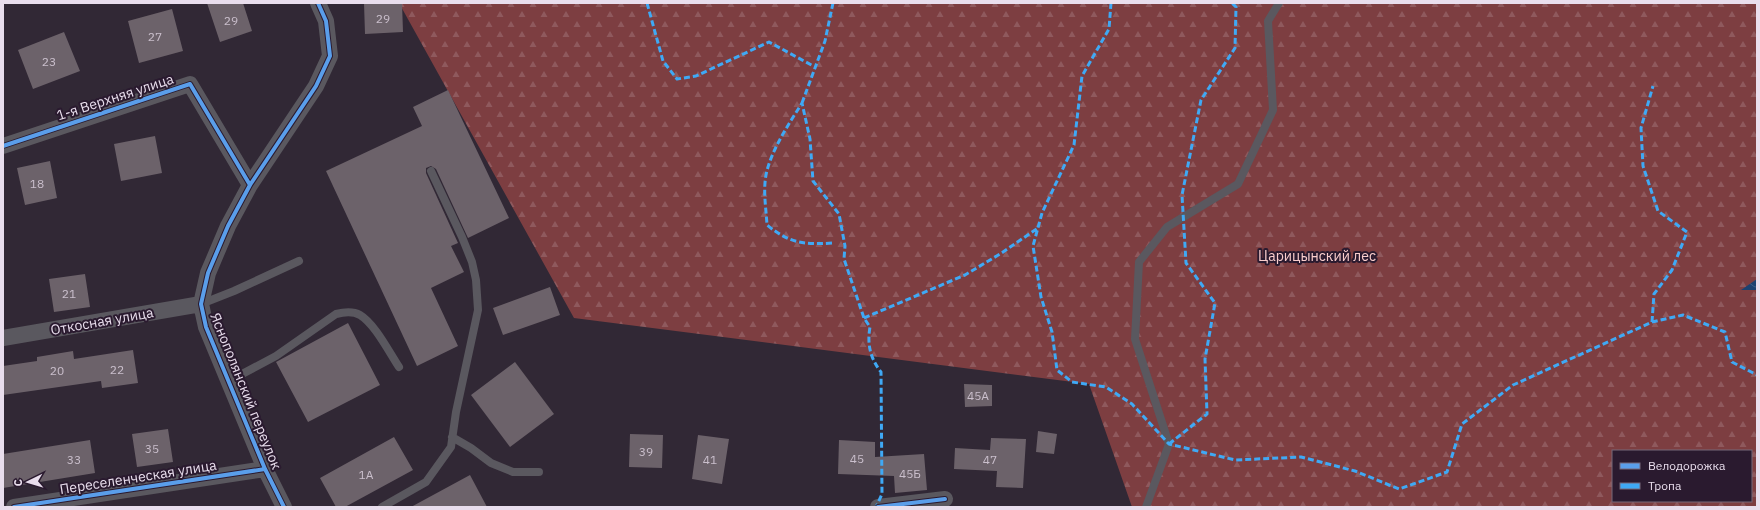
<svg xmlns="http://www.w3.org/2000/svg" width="1760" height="510" font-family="'IBM Plex Sans',sans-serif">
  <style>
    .forest { fill: url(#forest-firs); fill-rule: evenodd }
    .water { fill: url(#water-waves) }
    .building { fill: #6c626a }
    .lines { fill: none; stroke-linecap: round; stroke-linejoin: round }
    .lane { stroke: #5a585f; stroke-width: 8 }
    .street { stroke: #5a585f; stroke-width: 16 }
    .quiet { stroke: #3fa9f5; stroke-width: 3; stroke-dasharray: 6 3; stroke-linecap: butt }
    .cycleway-casing { stroke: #2a1a2f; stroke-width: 6 }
    .cycleway { stroke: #5a9eea; stroke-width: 4 }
    .labels { text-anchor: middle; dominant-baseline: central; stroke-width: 4; stroke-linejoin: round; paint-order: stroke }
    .number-label { font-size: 12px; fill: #cabfcc }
    .street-label { font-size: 14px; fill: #e9deed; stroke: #2a1a2f }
    .park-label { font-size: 14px; fill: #fbcecd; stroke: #2a1a2f }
  </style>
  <defs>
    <pattern id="forest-firs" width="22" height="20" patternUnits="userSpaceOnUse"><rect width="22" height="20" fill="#7d3e41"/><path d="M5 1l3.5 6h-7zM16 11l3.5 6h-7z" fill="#8f595d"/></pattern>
    <pattern id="water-waves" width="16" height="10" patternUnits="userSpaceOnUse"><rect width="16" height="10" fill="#1b4271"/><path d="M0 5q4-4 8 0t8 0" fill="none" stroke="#3c5d86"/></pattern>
  </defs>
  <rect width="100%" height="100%" fill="#312835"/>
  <path class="forest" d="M 399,3 L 1757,3 L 1757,507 L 1132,507 L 1089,384 L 574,318 ZM 1613,451 L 1751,451 L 1751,501 L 1613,501 Z"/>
  <path class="water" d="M 1757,279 L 1757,290 L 1741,290 Z"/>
  <path class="building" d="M 207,3 L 243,3 L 252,31 L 220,42 Z
    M 364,3 L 402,3 L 403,32 L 365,34 Z
    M 172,9 L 183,51 L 139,63 L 128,21 Z
    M 64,32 L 80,71 L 33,89 L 18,50 Z
    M 448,90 L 509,218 L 468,238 L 436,169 L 431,166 L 426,168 L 426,173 L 458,243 L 451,246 L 464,272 L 431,288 L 458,346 L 417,366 L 326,171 L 422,126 L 413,107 Z
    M 155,136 L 162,173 L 121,181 L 114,144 Z
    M 50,161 L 57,198 L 25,205 L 17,168 Z
    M 85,274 L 90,307 L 54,312 L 49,279 Z
    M 550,287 L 560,315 L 503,335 L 493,308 Z
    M 348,323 L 380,385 L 308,422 L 276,362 Z
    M 133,350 L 138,383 L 102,388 L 101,381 L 3,395 L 3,366 L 37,361 L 37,357 L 73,351 L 74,359 Z
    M 515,362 L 554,414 L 510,447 L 471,395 Z
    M 964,384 L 992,385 L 992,406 L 965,407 Z
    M 168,429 L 173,462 L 137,467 L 132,434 Z
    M 1038,431 L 1057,434 L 1054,454 L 1036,452 Z
    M 630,434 L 663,435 L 662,468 L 629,467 Z
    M 698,435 L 729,439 L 722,484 L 692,479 Z
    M 394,437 L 413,470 L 345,507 L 336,507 L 320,478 Z
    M 991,438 L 1026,439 L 1023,488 L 996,487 L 997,471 L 954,469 L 955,448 L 990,450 Z
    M 90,440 L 95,473 L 3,488 L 3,454 Z
    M 839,440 L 875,442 L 875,457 L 924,454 L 927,490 L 895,493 L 894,476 L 838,474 Z
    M 470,475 L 487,507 L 411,507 Z"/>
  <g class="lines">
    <path class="lane" d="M 201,304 L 234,291 L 299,261
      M 229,381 L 276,356 L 336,314 C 344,312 353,311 360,315 C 375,324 389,352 399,367
      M 452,437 L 471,448 L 491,463 L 513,472 L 539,472
      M 382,507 L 426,482 L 451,447 L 456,412 L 478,310 L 476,280 L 472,262 L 462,237 L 431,171
      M 1146,507 L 1169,444 L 1135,339 L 1139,262 L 1167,227 L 1238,184 L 1273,110 L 1268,21 L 1279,3"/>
    <path class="street" d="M 3,146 L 190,84 L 250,185
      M 3,338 L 201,304
      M 14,507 L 265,469
      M 284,507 L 265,469 L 206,327 L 201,304 L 208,273 L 228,226 L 250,185 L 316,86 L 330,56 L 326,21 L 318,3
      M 878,507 L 945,499"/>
    <path class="quiet" d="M 647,3 L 663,61 L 677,79 L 696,76 L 769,42 L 815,67
      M 1111,3 L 1109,29 L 1082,76 L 1074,145 L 1042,213 L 1033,246 L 1041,297 L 1052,332 L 1057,370 L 1072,382 L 1106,387 L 1132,404 L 1169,444 L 1235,460 L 1301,457 L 1355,471 L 1399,489 L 1447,472 L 1462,424 L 1513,385 L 1652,322 L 1683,315 L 1725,332 L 1732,362 L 1757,375
      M 802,103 L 825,41 L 833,3
      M 832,243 C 804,245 789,243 767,225 C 766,208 763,191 766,175 C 771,150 789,124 802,103 L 810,139 L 813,181 L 839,214 L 845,246 L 844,259 L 864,318 L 870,327 C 867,344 870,358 881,372 L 882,494 L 876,507
      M 864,318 L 965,275 L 1000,254 L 1038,228
      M 1652,322 L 1654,294 L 1672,270 L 1687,232 L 1658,211 L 1643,166 L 1641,128 L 1653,86
      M 1169,444 L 1207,414 L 1205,359 L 1215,303 L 1186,263 L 1182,195 L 1201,100 L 1235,48 L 1236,7 L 1232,3"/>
    <defs>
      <path id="cycleway" d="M 3,146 L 190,84 L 250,185
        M 14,507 L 265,469
        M 284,507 L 265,469 L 206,327 L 201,304 L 208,273 L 228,226 L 250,185 L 316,86 L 330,56 L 326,21 L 318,3
        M 878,507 L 945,499"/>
    </defs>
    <use href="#cycleway" class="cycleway-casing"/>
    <use href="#cycleway" class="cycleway"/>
  </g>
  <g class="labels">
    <g class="number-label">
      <text x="383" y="18">29</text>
      <text x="231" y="20">29</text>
      <text x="155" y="36">27</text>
      <text x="49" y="61">23</text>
      <text x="37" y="183">18</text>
      <text x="69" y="293">21</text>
      <text x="117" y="369">22</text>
      <text x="57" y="370">20</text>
      <text x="978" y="395">45А</text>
      <text x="152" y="448">35</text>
      <text x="646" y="451">39</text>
      <text x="857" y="458">45</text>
      <text x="74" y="459">33</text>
      <text x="710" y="459">41</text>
      <text x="990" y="459">47</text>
      <text x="910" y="473">45Б</text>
      <text x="366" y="474">1А</text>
    </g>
    <g class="street-label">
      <text transform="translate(115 97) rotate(-18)">1-я Верхняя улица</text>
      <text transform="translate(102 321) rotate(-10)">Откосная улица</text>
      <text transform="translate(246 391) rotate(68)">Яснополянский переулок</text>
      <text transform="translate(138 477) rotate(-9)">Переселенческая улица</text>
    </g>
    <g class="park-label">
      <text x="1317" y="256">Царицынский лес</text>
    </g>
  </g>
  <rect width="1760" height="510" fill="none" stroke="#e9deed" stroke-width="8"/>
  <rect x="1612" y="450" width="140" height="52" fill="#2a1a2f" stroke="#76687b"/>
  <rect x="1620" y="463" width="20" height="6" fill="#5a9eea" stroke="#76687b"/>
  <text x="1648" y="470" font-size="12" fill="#e9deed">Велодорожка</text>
  <rect x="1620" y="483" width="20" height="6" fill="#3fa9f5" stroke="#76687b"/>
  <text x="1648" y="490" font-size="12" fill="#e9deed">Тропа</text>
  <g transform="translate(28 482) rotate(265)" stroke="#2a1a2f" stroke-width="3" paint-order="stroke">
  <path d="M0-3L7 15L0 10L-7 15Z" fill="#e9deed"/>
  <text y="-6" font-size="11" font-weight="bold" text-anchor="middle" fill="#e9deed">С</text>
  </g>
</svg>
